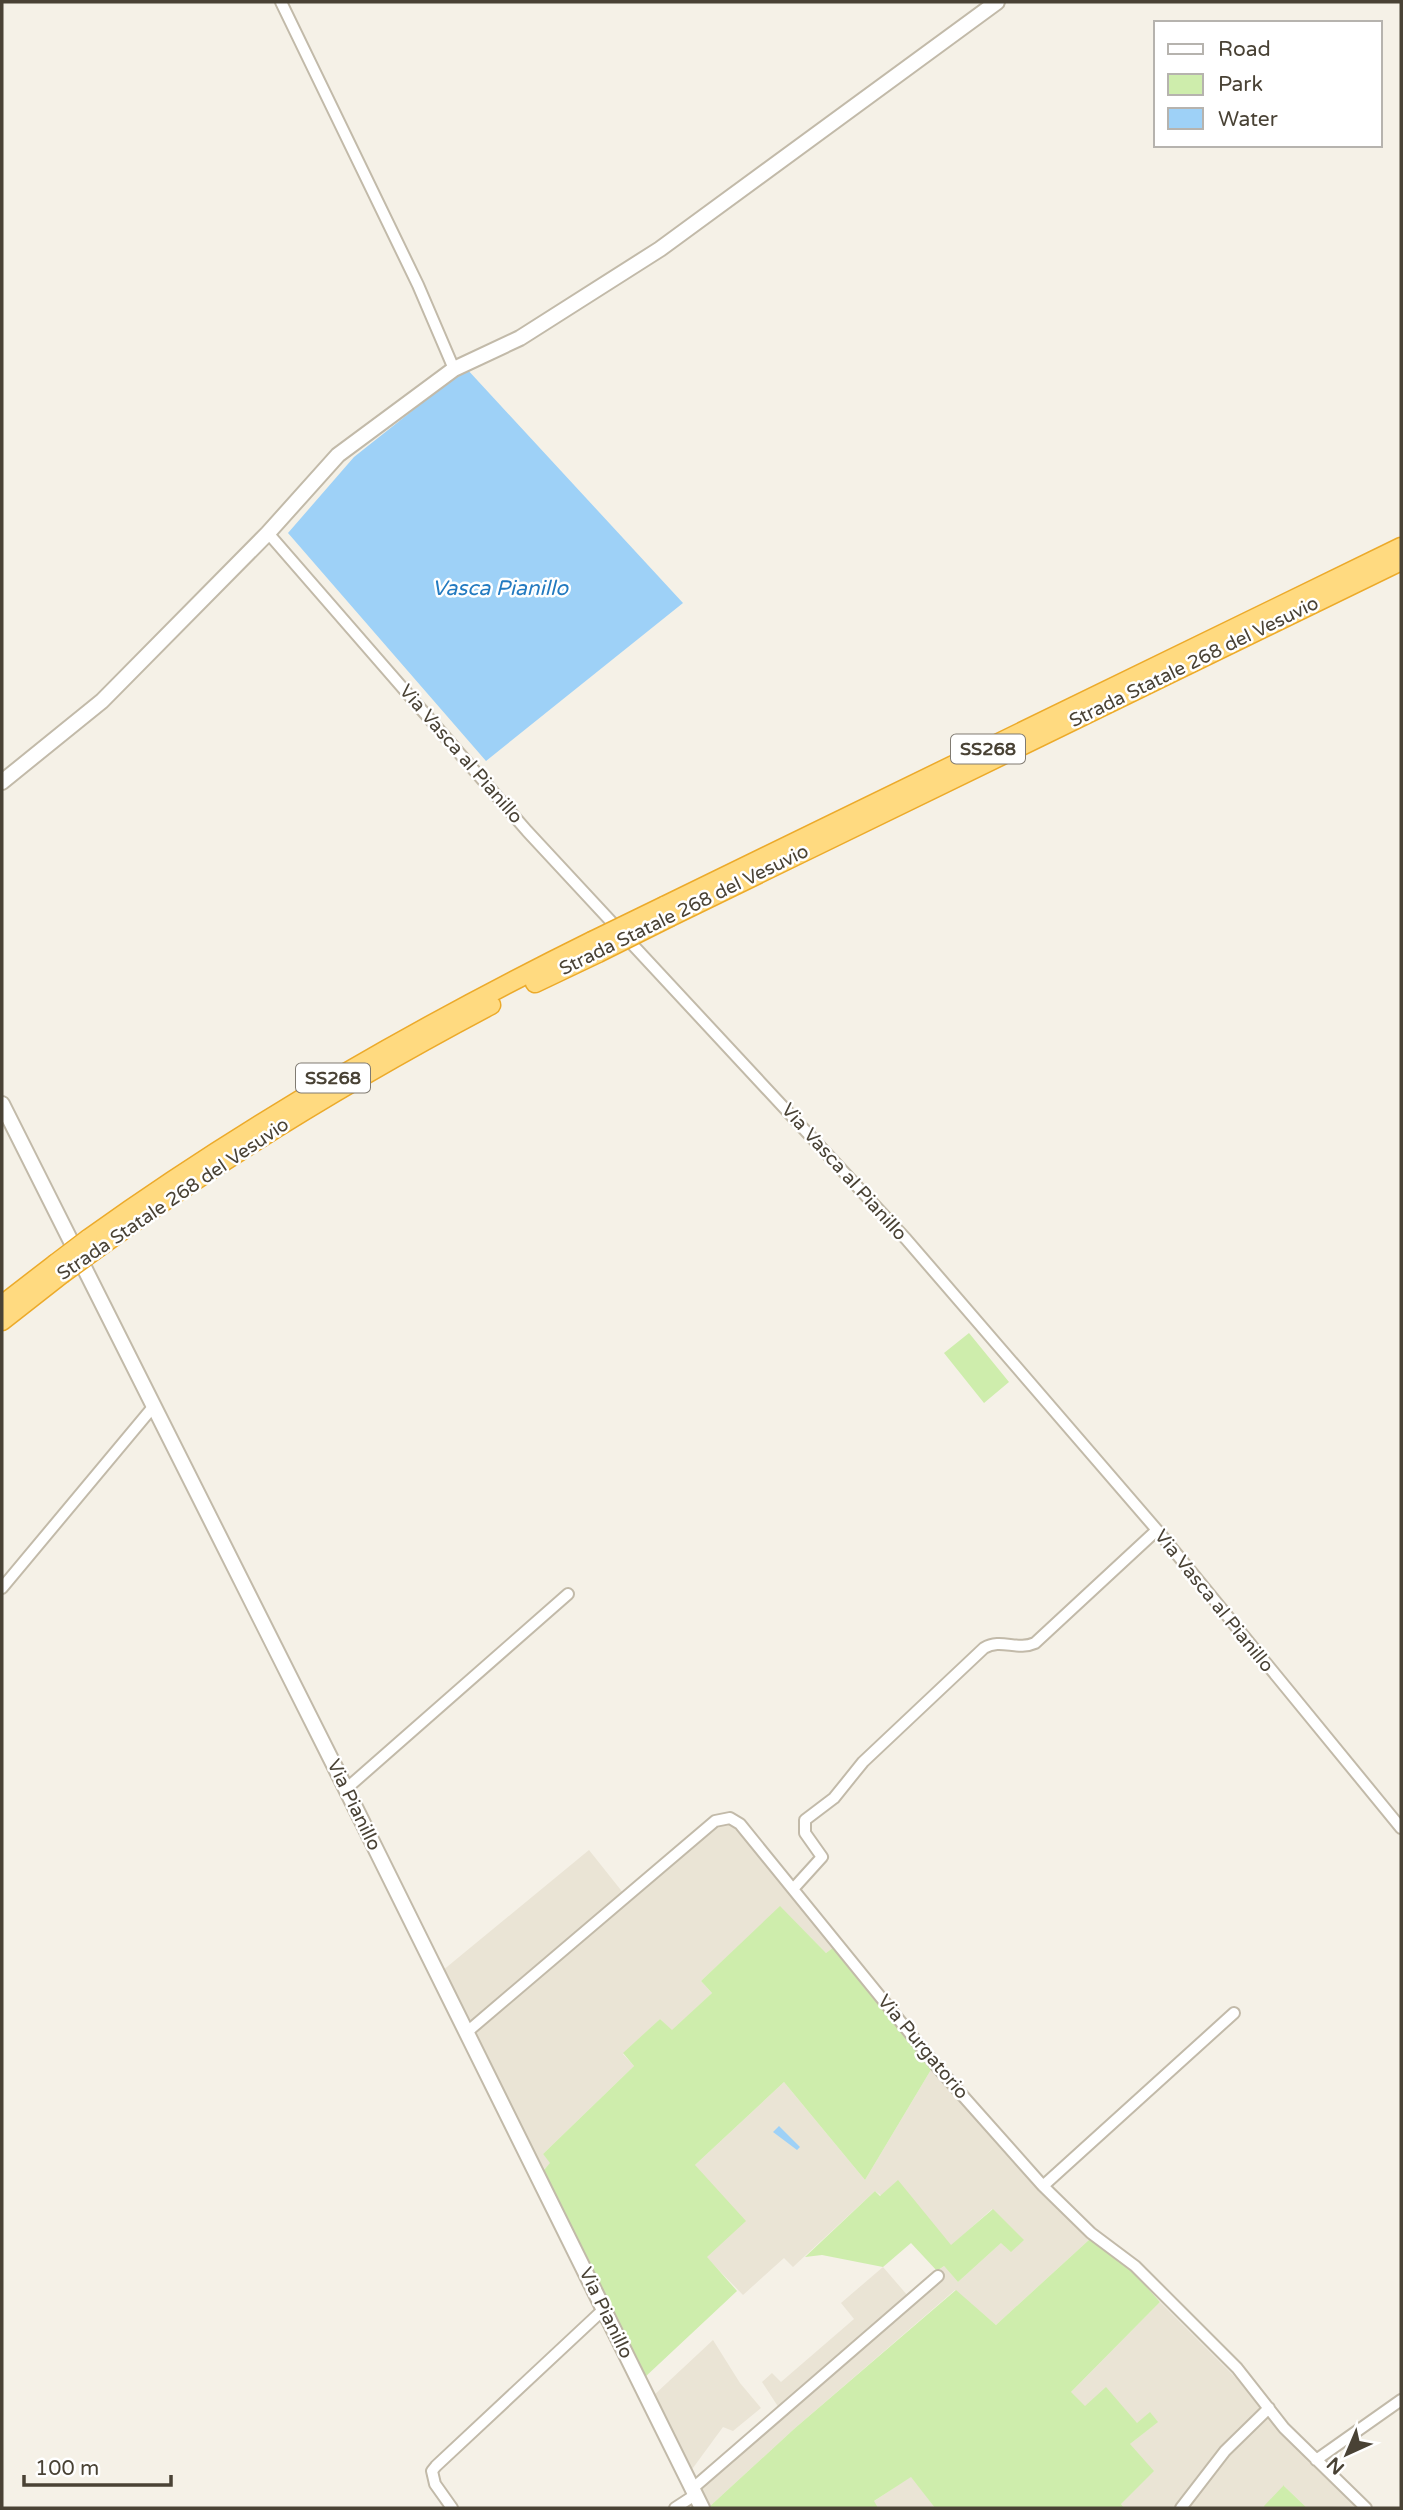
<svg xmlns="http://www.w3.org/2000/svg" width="1403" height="2510" font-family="'Varela Round',sans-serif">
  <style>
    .residential { fill: #eae4d5 }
    .green { fill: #ceedac }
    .water { fill: #9ed1f7 }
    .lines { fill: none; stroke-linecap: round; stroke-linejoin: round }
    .minor-casing { stroke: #c2baa9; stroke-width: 14 }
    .tertiary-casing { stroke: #c2baa9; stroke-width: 18 }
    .trunk-casing { stroke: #ecaa2a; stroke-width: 21 }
    .minor { stroke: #fff; stroke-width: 10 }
    .tertiary { stroke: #fff; stroke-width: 14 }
    .trunk { stroke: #ffda80; stroke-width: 18 }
    .trunk-bridge-casing { stroke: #ecaa2a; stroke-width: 21; stroke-linecap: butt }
    .trunk-bridge { stroke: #ffda80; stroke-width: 18 }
    .labels { text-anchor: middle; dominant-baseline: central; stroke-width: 5; stroke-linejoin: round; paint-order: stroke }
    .shield { fill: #fff; stroke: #807b72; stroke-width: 2 }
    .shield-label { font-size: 18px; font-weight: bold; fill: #494235 }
    .street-label { font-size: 19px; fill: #494235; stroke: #fff }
    .water-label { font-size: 21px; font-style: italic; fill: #237ac0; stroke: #fff }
  </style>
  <rect width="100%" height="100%" fill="#f5f1e7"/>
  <path class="residential" d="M 729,1824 L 746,1838 L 834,1947 L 826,1953 L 780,1907 L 701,1981 L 712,1993 L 672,2031 L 660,2019 L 623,2054 L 634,2066 L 543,2154 L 551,2163 L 542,2171 L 442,1971 L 589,1850 L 628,1899 L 716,1826 Z
    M 932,2068 L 1058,2210 L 1090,2239 L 996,2325 L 955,2290 L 794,2429 L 708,2508 L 695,2482 L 779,2408 L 762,2382 L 772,2373 L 781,2382 L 854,2319 L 841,2303 L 883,2267 L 908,2296 L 944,2266 L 958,2282 L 1002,2242 L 992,2209 L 951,2246 L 875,2191 L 793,2267 L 784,2258 L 743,2295 L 706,2257 L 695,2165 L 784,2082 L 865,2180 Z
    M 1160,2302 L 1237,2379 L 1272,2423 L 1357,2506 L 1307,2508 L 1284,2486 L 1265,2508 L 1124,2508 L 1121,2504 L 1130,2444 L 1157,2422 L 1137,2423 L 1085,2407 L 1070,2393 Z
    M 713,2340 L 740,2383 L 761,2408 L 733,2431 L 723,2427 L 690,2472 L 653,2396 Z
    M 911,2476 L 935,2508 L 878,2508 L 873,2502 Z"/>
  <path class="green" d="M 969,1333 L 1009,1382 L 984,1403 L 944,1353 Z
    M 780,1906 L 826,1953 L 834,1947 L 932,2068 L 865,2180 L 784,2082 L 695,2165 L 746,2221 L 707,2257 L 737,2291 L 644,2378 L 543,2171 L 550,2163 L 543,2154 L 634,2066 L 623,2053 L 660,2019 L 672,2030 L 712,1993 L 701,1981 Z
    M 898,2180 L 951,2245 L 993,2209 L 1024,2240 L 1011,2252 L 1001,2243 L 958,2282 L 944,2266 L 937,2271 L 911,2243 L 883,2267 L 822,2255 L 805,2257 L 875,2191 L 880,2196 Z
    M 1090,2239 L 1135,2274 L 1160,2302 L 1071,2392 L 1085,2406 L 1106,2387 L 1137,2423 L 1150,2412 L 1158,2422 L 1130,2444 L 1154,2471 L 1121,2504 L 1124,2508 L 935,2508 L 911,2477 L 874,2501 L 878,2508 L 708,2508 L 794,2429 L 956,2290 L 996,2325 Z
    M 1284,2485 L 1284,2486 L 1307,2508 L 1265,2508 L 1264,2506 Z"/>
  <path class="water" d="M 466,368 L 683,603 L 486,761 L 288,533 L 354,457 Z
    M 779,2126 L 800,2147 L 797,2150 L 773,2132 Z"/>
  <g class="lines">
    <defs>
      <path id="minor" d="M 281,2 L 418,285 L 454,369
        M 268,533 L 527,831 L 906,1239 L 1157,1530 L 1401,1828
        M 2,1588 L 153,1407
        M 346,1789 L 568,1594
        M 793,1889 L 822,1857 L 805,1833 L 805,1820 L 834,1798 L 863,1762 L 984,1648 C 1001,1638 1017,1651 1035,1643 L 1157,1530
        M 467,2032 L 715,1821 L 730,1818 L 740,1824 L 939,2069 L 1043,2186 L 1091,2233 L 1135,2266 L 1237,2368 L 1284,2428 L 1366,2508
        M 1043,2186 L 1234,2013
        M 1316,2460 L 1401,2400
        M 692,2489 L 938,2276
        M 452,2508 L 435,2484 L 432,2471 L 436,2466 L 604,2309
        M 675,2508 L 695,2495
        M 1181,2508 L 1225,2451 L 1269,2408"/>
      <path id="tertiary" d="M 2,782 L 102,701 L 268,533 L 338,455 L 454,369 L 520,338 L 660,249 L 997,2
        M 2,1104 L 346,1789 L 702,2508"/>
      <path id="trunk" d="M 664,906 L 1401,547
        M 670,917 L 1401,561
        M 535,983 L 598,953
        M 88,1239 C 248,1124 416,1028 592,941
        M 95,1250 C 221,1158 353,1078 491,1005
        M 2,1305 L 55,1264
        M 2,1321 L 62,1274"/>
    </defs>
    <use href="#minor" class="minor-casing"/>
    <use href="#tertiary" class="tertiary-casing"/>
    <use href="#trunk" class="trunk-casing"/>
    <use href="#minor" class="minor"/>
    <use href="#tertiary" class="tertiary"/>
    <use href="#trunk" class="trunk"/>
    <defs>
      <path id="trunk-bridge" d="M 592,941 L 664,906
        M 598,953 L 670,917
        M 55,1264 L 88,1239
        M 62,1274 L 95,1250"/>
    </defs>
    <use href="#trunk-bridge" class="trunk-bridge-casing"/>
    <use href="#trunk-bridge" class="trunk-bridge"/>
  </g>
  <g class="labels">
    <g class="shield">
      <rect x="951" y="734.5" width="74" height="29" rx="5"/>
      <rect x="296" y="1063.5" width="74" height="29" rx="5"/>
    </g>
    <g class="shield-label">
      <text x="988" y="749">SS268</text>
      <text x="333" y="1078">SS268</text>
    </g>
    <g class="street-label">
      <text transform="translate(1194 662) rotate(-26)">Strada Statale 268 del Vesuvio</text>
      <text transform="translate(461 754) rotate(49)">Via Vasca al Pianillo</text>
      <text transform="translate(684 910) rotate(-26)">Strada Statale 268 del Vesuvio</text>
      <text transform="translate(844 1172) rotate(48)">Via Vasca al Pianillo</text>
      <text transform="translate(173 1199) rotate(-34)">Strada Statale 268 del Vesuvio</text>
      <text transform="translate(1214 1601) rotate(51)">Via Vasca al Pianillo</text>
      <text transform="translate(354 1805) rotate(64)">Via Pianillo</text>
      <text transform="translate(923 2047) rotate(50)">Via Purgatorio</text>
      <text transform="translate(606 2313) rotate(64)">Via Pianillo</text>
    </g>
    <g class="water-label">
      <text x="500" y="588">Vasca Pianillo</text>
    </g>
  </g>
  <rect width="1403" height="2510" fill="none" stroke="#494235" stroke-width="7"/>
  <rect x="1154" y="21" width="228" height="126" fill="#ffffff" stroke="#b6b3ae" stroke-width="2"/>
  <rect x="1168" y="44" width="35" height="10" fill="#ffffff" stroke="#b6b3ae" stroke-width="2"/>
  <text x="1218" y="56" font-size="21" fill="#494235">Road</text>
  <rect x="1168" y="74" width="35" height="21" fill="#ceedac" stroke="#b6b3ae" stroke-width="2"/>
  <text x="1218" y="91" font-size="21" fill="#494235">Park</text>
  <rect x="1168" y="108" width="35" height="21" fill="#9ed1f7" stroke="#b6b3ae" stroke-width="2"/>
  <text x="1218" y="126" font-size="21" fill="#494235">Water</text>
  <g transform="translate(1347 2454) rotate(224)" stroke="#ffffff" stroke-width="5" paint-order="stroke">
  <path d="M0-5L12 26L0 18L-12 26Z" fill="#494235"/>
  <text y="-10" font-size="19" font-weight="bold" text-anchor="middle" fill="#494235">N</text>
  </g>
  <path d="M24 2475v10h147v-10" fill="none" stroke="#494235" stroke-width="3.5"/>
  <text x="35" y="2475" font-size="21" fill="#494235" stroke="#ffffff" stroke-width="5" paint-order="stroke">100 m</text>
</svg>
